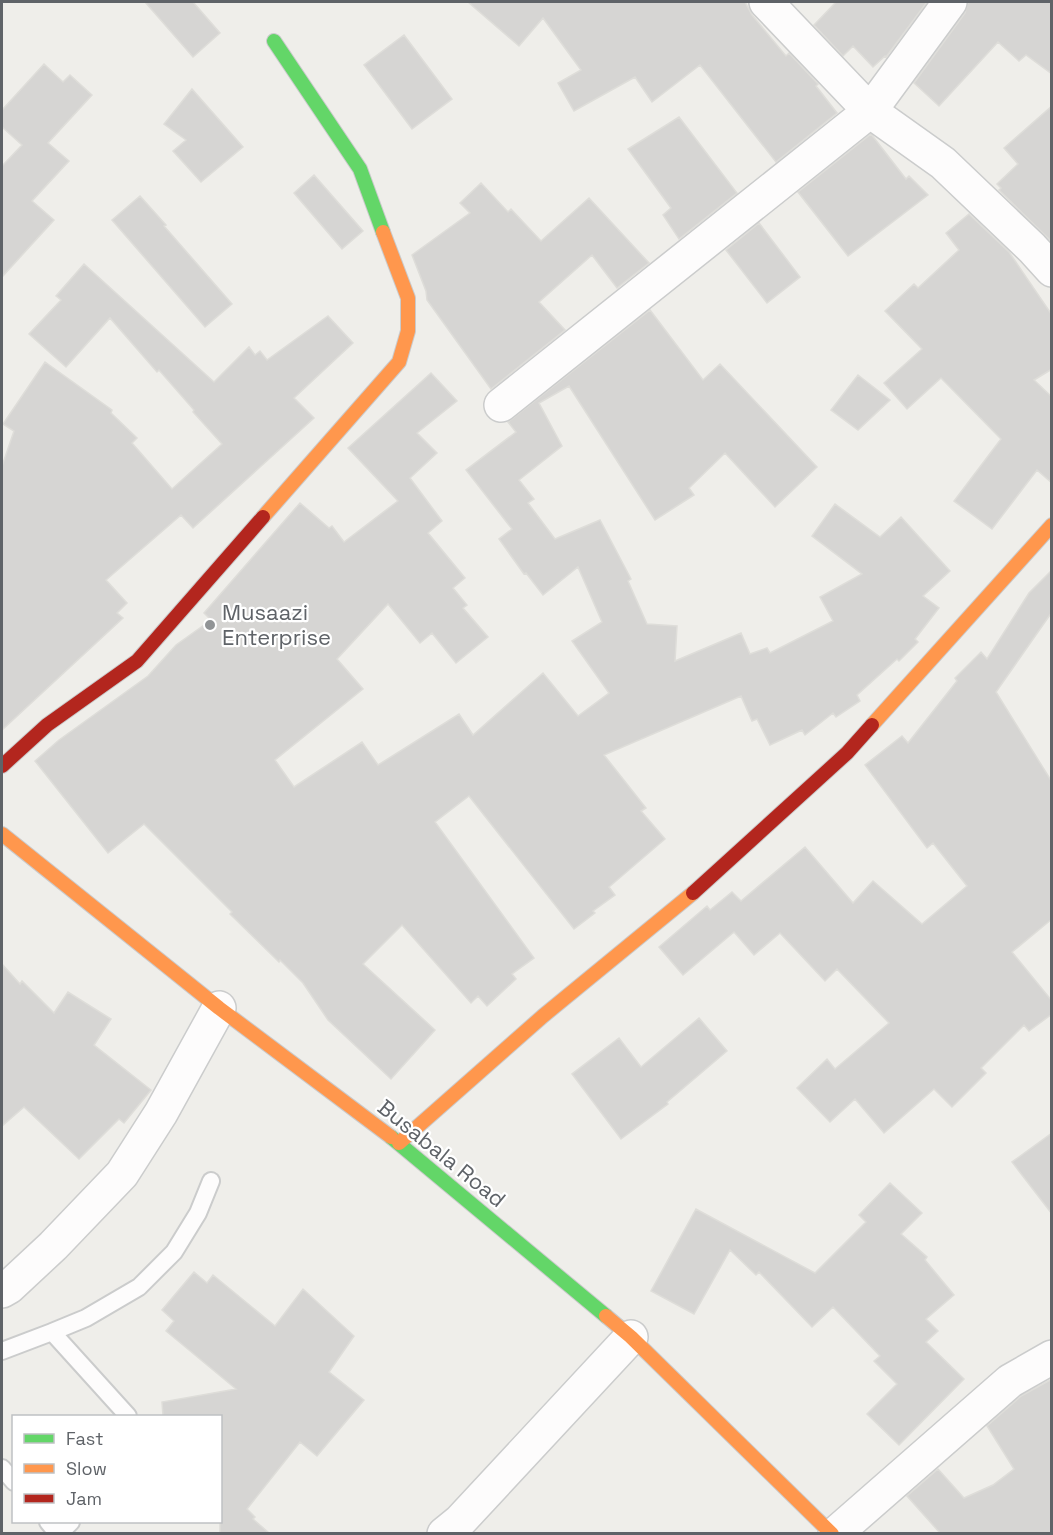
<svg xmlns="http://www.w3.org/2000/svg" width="1053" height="1535" font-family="'Space Grotesk',sans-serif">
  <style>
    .building { fill: #d6d5d3; stroke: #deddd9; stroke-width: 1.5 }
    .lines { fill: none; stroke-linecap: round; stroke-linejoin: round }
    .lane-casing { stroke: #cbcccc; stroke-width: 20 }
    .street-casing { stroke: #cbcccc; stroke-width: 36 }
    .fast-casing { stroke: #cacacb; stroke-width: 16 }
    .slow-casing { stroke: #cacacb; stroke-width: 16 }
    .jam-casing { stroke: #cacacb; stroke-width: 16 }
    .lane { stroke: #fdfcfc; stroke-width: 16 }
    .street { stroke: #fdfcfc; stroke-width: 33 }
    .fast { stroke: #63d668; stroke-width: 14 }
    .slow { stroke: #ff974d; stroke-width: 14 }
    .jam { stroke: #b3261e; stroke-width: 14 }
    .poi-dot { fill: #919496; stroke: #fff; stroke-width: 2 }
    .labels { text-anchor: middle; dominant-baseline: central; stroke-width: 4.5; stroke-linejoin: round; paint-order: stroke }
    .poi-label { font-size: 22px; fill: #5f6368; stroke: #fff; text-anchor: start }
    .street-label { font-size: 22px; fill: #5f6368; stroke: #fff }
  </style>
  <rect width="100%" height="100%" fill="#efeeea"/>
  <path class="building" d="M 145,2 L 193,2 L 220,33 L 193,57 Z
    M 468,2 L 745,2 L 752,15 L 786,56 L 789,53 L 818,84 L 816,86 L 837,113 L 776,162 L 700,65 L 652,102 L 635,77 L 574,111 L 558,83 L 581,70 L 543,18 L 519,46 Z
    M 836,2 L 927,2 L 886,57 L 885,56 L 873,67 L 853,46 L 843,56 L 814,25 Z
    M 968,2 L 1052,2 L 1052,74 L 1026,55 L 1019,61 L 998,42 L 939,106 L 914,83 L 965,13 Z
    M 404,35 L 452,99 L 412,129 L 364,65 Z
    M 44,64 L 63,82 L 70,75 L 92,95 L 48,143 L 69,161 L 32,201 L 54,220 L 2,277 L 2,166 L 22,145 L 2,127 L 2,110 Z
    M 192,89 L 243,147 L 201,182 L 173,151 L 186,140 L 164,124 Z
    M 1052,106 L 1052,242 L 999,190 L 1001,188 L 997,184 L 1018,164 L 1004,148 Z
    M 679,117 L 737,193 L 679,239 L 663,215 L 671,208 L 628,149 Z
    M 871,134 L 906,179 L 909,176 L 928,195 L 848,256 L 798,192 Z
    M 314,175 L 363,231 L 342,249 L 294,193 Z
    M 481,183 L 508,212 L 511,209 L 541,241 L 589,198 L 649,263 L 617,288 L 592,255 L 539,302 L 565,330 L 491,389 L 427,300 L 426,291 L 412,255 L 470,213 L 460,203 Z
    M 140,196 L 166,225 L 164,226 L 232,304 L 205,327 L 112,220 Z
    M 969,214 L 1009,252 L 1052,315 L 1052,369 L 1034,380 L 1052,397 L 1052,483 L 1037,470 L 992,529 L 954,501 L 1001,439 L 941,378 L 907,409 L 884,383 L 922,349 L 885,311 L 914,284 L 918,288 L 959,250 L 946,233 Z
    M 759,223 L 800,277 L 767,303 L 726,250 Z
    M 84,264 L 214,382 L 249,347 L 255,355 L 260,351 L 267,360 L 328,316 L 353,343 L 294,398 L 314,418 L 193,528 L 181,515 L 106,580 L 127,603 L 117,613 L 123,618 L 2,730 L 2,466 L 14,431 L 3,424 L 45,362 L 112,410 L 111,413 L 137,438 L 132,443 L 172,489 L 222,444 L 193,412 L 194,410 L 159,370 L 157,372 L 110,318 L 66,367 L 29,334 L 61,300 L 56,296 Z
    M 650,310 L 703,380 L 720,364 L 817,467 L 775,507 L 725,453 L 689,488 L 694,495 L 655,520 L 569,386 L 539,403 L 562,446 L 519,480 L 534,499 L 528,503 L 555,539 L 600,520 L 631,579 L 628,581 L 647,624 L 677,626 L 675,661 L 741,633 L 750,654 L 767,648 L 770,653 L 833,621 L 820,597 L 862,574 L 812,536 L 835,504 L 880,537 L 901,517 L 950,571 L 923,596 L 939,608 L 915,639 L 918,642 L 899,661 L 897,659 L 857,695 L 860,701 L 836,717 L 833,713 L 805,735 L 802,730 L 770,745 L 757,719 L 752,721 L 741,696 L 604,755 L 646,808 L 641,811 L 665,839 L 609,887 L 615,895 L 593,911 L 595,913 L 574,929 L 469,796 L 435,822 L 534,958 L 512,974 L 516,979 L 487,1006 L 478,996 L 471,1003 L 402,925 L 363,964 L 435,1030 L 391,1079 L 328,1020 L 303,983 L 280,960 L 279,962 L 230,914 L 232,912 L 144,824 L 108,853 L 35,761 L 59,740 L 148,676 L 176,645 L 211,620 L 204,613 L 300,503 L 329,528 L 332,526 L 344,542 L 398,501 L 348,448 L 431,373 L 457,401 L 417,433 L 437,453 L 410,478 L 442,521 L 428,533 L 465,578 L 453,588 L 467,605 L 463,608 L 488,637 L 456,663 L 432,633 L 420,643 L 388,604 L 337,659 L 363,689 L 275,760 L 294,787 L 362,742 L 378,765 L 459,714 L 473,735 L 543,673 L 578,716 L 609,693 L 572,641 L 602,622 L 578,567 L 543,595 L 526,573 L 524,574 L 499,539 L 512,529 L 466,470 L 516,432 L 508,422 Z
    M 858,375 L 890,400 L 858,430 L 831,410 Z
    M 1052,570 L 1052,612 L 996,692 L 1052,782 L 1052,919 L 1012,952 L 1052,1001 L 1052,1014 L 1029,1031 L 1024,1025 L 981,1068 L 986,1073 L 952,1107 L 934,1089 L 884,1133 L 855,1099 L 830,1122 L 797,1088 L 827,1059 L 835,1069 L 889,1023 L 837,969 L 825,981 L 780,933 L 754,955 L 734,932 L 683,975 L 659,947 L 707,906 L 710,910 L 732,892 L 741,901 L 805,847 L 853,903 L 873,881 L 922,924 L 967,886 L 933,843 L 927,848 L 865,765 L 902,736 L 908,743 L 957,681 L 955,678 L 981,652 L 987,659 L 1029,593 Z
    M 2,964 L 20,984 L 22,981 L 54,1013 L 68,992 L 111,1019 L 94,1045 L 151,1090 L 124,1123 L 119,1119 L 79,1159 L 24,1107 L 2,1126 Z
    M 699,1018 L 727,1051 L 667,1102 L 668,1104 L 621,1139 L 572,1074 L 619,1038 L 641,1067 Z
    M 1052,1133 L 1052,1214 L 1012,1162 Z
    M 890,1183 L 922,1213 L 901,1234 L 927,1257 L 925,1260 L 954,1295 L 926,1319 L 938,1331 L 926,1342 L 964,1379 L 899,1445 L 867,1414 L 897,1384 L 874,1361 L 880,1356 L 833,1307 L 812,1327 L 759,1272 L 756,1275 L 730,1250 L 694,1314 L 651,1291 L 696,1209 L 815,1273 L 866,1222 L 859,1215 Z
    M 194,1272 L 207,1283 L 213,1275 L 275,1326 L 303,1289 L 354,1336 L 329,1372 L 364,1400 L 317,1456 L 300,1442 L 247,1509 L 255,1517 L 253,1519 L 269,1533 L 220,1533 L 220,1416 L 163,1416 L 162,1402 L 236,1389 L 166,1331 L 174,1321 L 162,1310 Z
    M 1052,1379 L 1052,1533 L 940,1533 L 907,1496 L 938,1469 L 964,1498 L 993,1485 L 1014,1469 L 987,1426 L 1021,1396 Z"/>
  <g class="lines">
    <defs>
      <path id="lane" d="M 52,1332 L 86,1318 L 139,1287 L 174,1252 L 198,1213 L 211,1181
        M 2,1351 L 52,1332 L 128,1416
        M 2,1468 L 14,1482
        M 48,1522 L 58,1534
        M 59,1534 L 71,1522"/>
      <path id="street" d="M 766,2 L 870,111 L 943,163 L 1032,248 L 1052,270
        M 501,405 L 870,111 L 950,2
        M 2,1291 L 9,1287 L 53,1246 L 122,1174 L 161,1113 L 219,1008
        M 444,1534 L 460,1521 L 631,1337
        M 835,1534 L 1010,1381 L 1052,1357"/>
      <path id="fast" d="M 274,41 L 360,169 L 383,232
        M 391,1137 L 606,1316"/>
      <path id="slow" d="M 263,517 L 399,362 L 408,331 L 408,298 L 383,232
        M 872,725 L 1052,525
        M 2,834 L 219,1008 L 391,1137
        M 399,1143 L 543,1016 L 693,893
        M 606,1316 L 631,1337 L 832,1534"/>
      <path id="jam" d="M 2,766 L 47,725 L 137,661 L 263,517
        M 693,893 L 847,753 L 872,725"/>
    </defs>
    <use href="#lane" class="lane-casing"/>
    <use href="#street" class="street-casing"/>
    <use href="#fast" class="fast-casing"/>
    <use href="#slow" class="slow-casing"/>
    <use href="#jam" class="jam-casing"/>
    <use href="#lane" class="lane"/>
    <use href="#street" class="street"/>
    <use href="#fast" class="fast"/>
    <use href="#slow" class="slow"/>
    <use href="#jam" class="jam"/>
  </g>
  <circle class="poi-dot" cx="210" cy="625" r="6"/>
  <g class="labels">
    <g class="poi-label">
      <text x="222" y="612">Musaazi<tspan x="222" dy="25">Enterprise</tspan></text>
    </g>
    <g class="street-label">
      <text transform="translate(442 1153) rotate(39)">Busabala Road</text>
    </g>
  </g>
  <rect width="1053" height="1535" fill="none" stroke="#5f6368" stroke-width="6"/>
  <rect x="12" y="1415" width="210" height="108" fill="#ffffff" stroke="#bfc1c3" stroke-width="1.5"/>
  <rect x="24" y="1434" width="30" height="9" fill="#63d668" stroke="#bfc1c3" stroke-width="1.5"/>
  <text x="66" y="1445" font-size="18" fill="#5f6368">Fast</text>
  <rect x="24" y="1464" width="30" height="9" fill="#ff974d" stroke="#bfc1c3" stroke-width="1.5"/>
  <text x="66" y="1475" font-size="18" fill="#5f6368">Slow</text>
  <rect x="24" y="1494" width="30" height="9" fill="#b3261e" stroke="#bfc1c3" stroke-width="1.5"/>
  <text x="66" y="1505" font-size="18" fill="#5f6368">Jam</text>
</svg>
